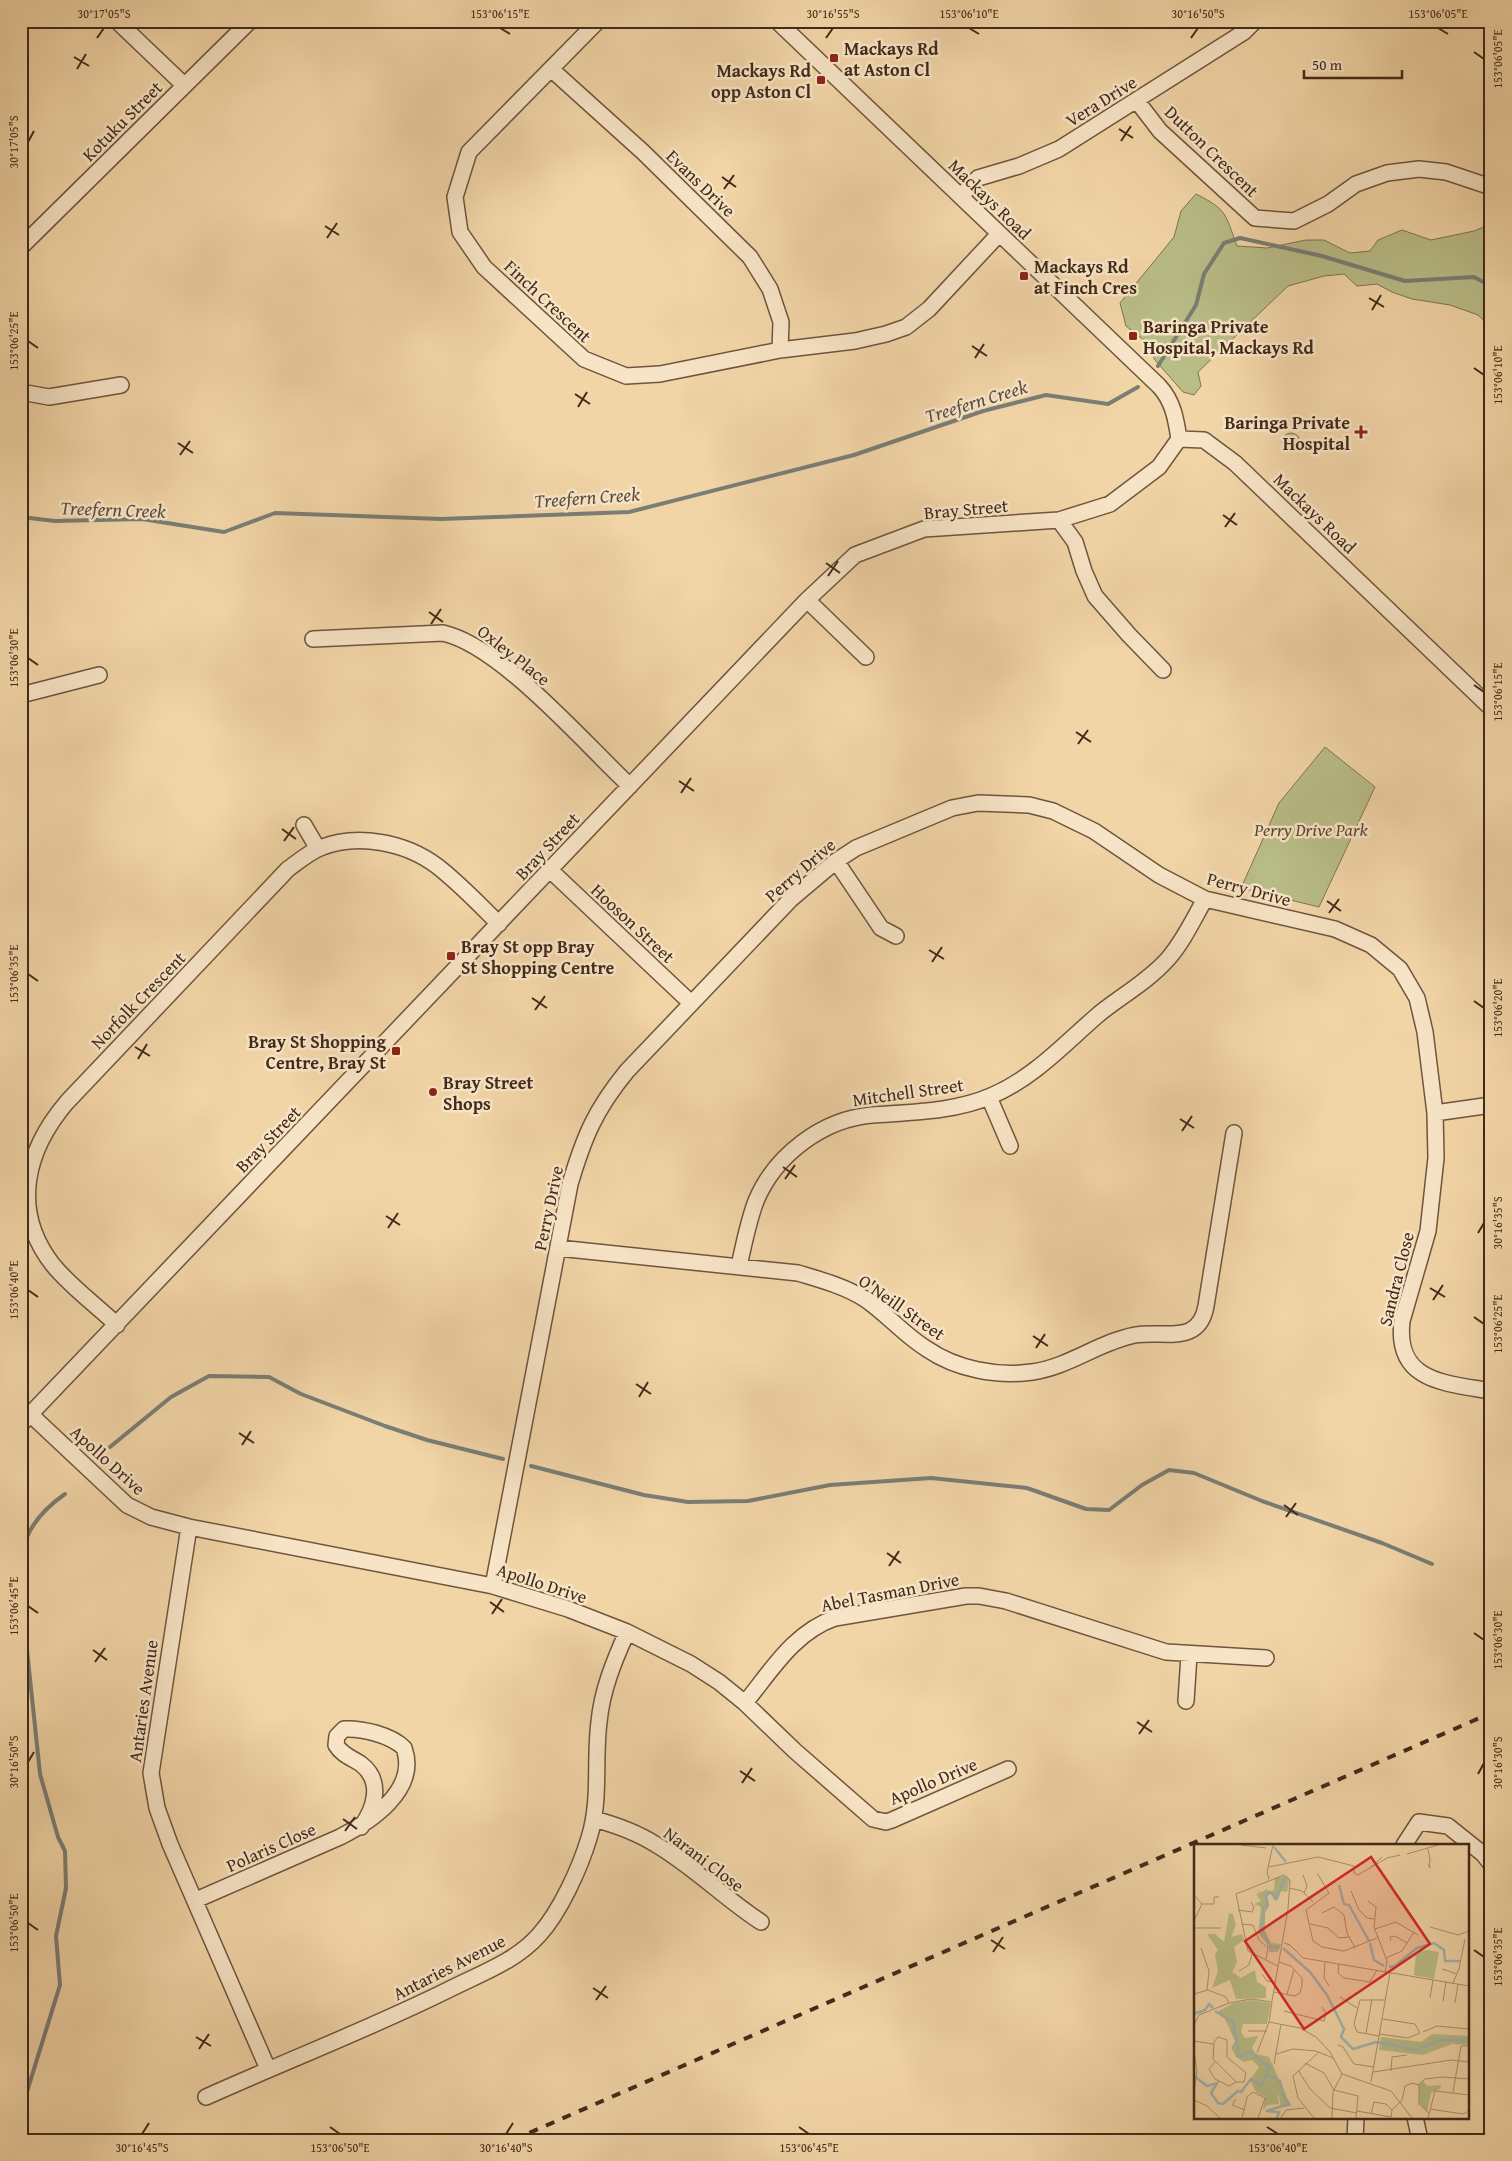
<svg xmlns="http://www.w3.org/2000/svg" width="1512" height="2161" font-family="'Gentium Book Plus',serif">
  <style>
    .green { fill: #b9bd88; stroke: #7e7451 }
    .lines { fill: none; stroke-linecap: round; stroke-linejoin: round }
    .stream { stroke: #7a7e75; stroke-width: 4 }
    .minor-casing { stroke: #6e553d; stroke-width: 18 }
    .minor { stroke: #f7e4c6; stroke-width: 15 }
    .rail { stroke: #422a1a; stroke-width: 4; stroke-dasharray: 9 9; stroke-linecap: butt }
    .ticks { fill: none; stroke: #422a1a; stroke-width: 2 }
    .poi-dot { fill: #8f2418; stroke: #f7e4c6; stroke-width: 2 }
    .labels { text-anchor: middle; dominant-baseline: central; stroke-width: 5; stroke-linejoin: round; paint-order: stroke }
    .poi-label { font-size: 18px; font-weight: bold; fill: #422a1a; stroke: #f7e4c6; text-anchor: start }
    .street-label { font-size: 18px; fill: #422a1a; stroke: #f7e4c6 }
    .park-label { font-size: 18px; font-style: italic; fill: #5a4730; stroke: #f7e4c6 }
    .water-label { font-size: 19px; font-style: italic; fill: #594d40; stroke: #f7e4c6 }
    .inset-river { fill: none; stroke: #9fb6b2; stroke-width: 2.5 }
    .inset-road { fill: none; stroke: #ac916f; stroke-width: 1 }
    .view { fill: #d62828; fill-opacity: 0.15; stroke: #d62828; stroke-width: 2.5 }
    .inset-edge { fill: none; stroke: #422a1a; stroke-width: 2.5 }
    .neatline { fill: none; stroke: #422a1a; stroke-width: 2 }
    .ticks-label { font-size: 12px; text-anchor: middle; fill: #422a1a }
  </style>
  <rect width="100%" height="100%" fill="#f2d5a7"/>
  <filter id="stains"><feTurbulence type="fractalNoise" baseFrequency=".004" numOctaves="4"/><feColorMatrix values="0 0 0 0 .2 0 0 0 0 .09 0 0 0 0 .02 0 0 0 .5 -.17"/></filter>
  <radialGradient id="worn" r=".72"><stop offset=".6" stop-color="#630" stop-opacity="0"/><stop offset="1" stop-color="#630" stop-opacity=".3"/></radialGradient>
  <path class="green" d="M 1196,194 C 1228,210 1225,214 1237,246 L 1267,248 L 1306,240 L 1324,240 L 1350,253 L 1370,251 L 1378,240 L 1402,230 L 1431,240 L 1474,231 L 1491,224 L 1491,327 L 1478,315 L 1450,305 L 1412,299 L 1392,292 L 1377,284 L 1357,286 L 1344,274 L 1324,276 L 1288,286 L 1198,372 L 1201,386 L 1194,395 L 1183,392 L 1155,360 L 1145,341 L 1126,326 L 1120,303 L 1174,237 L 1181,211 Z
    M1282 442a9 9 0 1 1 18 0a9 9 0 1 1-18 0Z
    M 1325,747 L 1375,787 L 1319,907 L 1241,888 L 1279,803 Z"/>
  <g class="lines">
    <path class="stream" d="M 1158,366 L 1196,305 L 1204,274 L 1224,243 L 1240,238 L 1322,256 L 1405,281 L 1474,277 L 1491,286
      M 21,517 L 55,521 L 142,519 L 224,532 L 275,513 L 441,519 L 629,512 L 854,455 L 983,411 L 1046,395 L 1108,404 L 1138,387
      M 110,1447 L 171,1397 L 209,1376 L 269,1377 L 301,1394 L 385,1426 L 427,1440 L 503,1459
      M 531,1466 L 644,1495 L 688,1502 L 748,1501 L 830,1485 L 931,1478 L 1027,1488 L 1086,1509 L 1109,1510 L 1142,1485 L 1169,1470 L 1194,1473 L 1262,1501 L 1382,1543 L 1432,1564
      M 21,1559 C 24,1531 42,1510 65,1494
      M 21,1593 L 40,1774 L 58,1837 L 65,1851 L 66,1888 L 56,1936 L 60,1985 L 21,2111"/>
    <defs>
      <path id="minor" d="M 117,21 L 184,85
        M 598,21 L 469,152 L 455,197 L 460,232 L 484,267 L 584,359 L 626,376 L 660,374 L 780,350 L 855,341 L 886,334 L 906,327 L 929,309 L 999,234
        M 777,21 L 1159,386 C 1173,401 1176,419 1179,439
        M 551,69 L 643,152 L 750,257 L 770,289 L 781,322 L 780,350
        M 1137,101 L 1160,131 L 1255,218 L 1294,221 L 1328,204 L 1356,184 L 1387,173 L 1419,169 L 1446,172 L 1491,187
        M 961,196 L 978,178 L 1019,166 L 1059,149 L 1244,32 L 1255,21
        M 21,247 L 250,21
        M 21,392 L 49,397 L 121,385
        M 1179,439 L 1204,440 L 1235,463 L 1491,708
        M 1059,520 L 1075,542 L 1084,571 L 1095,596 L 1129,635 L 1163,670
        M 807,600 L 866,657
        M 313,639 L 443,633 C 501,646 584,743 630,786
        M 21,695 L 99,675
        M 304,825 L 318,849
        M 836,861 L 881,928 L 896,936
        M 550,870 L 691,1003
        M 989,1097 L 1010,1146
        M 1435,1113 L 1491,1105
        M 558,1248 L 798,1273 C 821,1280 844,1286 865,1299 C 887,1314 904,1335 927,1349 C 956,1369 997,1377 1032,1372 C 1069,1367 1099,1342 1135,1335 C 1164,1330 1199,1346 1206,1306 L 1234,1133
        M 739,1266 C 744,1244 748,1222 756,1201 C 775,1155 823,1119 872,1115 C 912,1112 954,1112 991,1096 C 1035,1077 1064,1044 1099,1014 C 1121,996 1147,982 1167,960 C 1183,942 1193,920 1205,899
        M 117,1325 C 96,1305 71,1287 53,1265 C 10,1210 26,1150 67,1102 L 288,869 C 298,862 308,853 320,848 C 357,833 405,842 437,866 C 459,883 479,904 499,924
        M 30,1414 L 127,1505 L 151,1517 L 189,1527 L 493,1586 L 568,1609 L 627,1632 L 691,1664 L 719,1682 L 745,1703 L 795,1751 L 873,1819 L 886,1822 L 892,1820 L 1008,1769
        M 21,1424 L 807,600 L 855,555 L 924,529 L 1059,520 L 1110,504 L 1159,467 L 1179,439
        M 189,1527 L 151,1773 L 157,1808 L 170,1844 L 268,2069
        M 493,1586 L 570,1184 C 584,1137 595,1110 627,1071 L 791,899 L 836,861 L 856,848 L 952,808 L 978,803 L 1029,805 L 1053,811 L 1094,831 L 1159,875 L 1205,899 L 1335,929 L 1371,945 L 1400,969 L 1417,998 L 1425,1032 L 1435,1113 L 1436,1158 L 1428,1231 L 1402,1321 C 1395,1382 1445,1383 1491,1391
        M 1186,1701 L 1189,1655
        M 745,1703 C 771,1671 794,1632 835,1618 L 966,1596 L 979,1596 L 1006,1601 L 1166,1652 L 1266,1658
        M 594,1819 C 616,1825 636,1832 655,1844 C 693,1866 724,1898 761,1922
        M 1404,1845 L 1419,1822 L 1448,1826 L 1483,1854 L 1491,1864
        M 196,1900 L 340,1837 C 370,1822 419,1790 404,1748 C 391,1735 362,1728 344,1729 L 337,1736 L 336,1745 C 342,1755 352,1758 361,1764 C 383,1781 375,1808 361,1827
        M 206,2097 C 288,2060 372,2028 452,1988 C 482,1973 516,1961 539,1935 C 560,1912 580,1868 589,1838 C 601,1800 594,1761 599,1722 C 602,1690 614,1661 627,1632
        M 1415,2117 L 1420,2140
        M 1355,2140 L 1356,2117"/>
    </defs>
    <use href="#minor" class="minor-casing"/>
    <use href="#minor" class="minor"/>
    <path class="rail" d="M 513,2140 L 1491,1713"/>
  </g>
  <path class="ticks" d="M 500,28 L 510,34M 969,28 L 979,34M 1438,28 L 1448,34M 97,38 L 104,28M 826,38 L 833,28M 1191,38 L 1198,28M 1474,52 L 1484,59M 74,57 L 89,66M 77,69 L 86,54M 1119,129 L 1133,138M 1121,141 L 1131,126M 28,142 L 34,131M 722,177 L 736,187M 724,189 L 734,175M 325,226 L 339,235M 327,238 L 337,223M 1369,298 L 1384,307M 1372,310 L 1381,295M 28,341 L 38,348M 972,346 L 987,356M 975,358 L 984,344M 1474,368 L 1484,375M 575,394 L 590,404M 578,407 L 587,392M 178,443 L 193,453M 180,455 L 190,441M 1223,515 L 1237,525M 1225,527 L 1235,513M 826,563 L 840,573M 828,576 L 838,561M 429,612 L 443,622M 431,624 L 441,609M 28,658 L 38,665M 1474,685 L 1484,692M 1076,732 L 1091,742M 1078,744 L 1088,730M 679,781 L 694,791M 681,793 L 691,778M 282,829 L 296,839M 284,841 L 294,827M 1327,901 L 1341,911M 1329,913 L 1339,899M 929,950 L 944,959M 932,962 L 942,947M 28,974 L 38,981M 532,998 L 547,1008M 1474,1001 L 1484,1008M 535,1010 L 545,996M 135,1047 L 150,1056M 138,1059 L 147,1044M 1180,1119 L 1194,1128M 1182,1131 L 1192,1116M 783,1167 L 797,1177M 785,1179 L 795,1165M 386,1216 L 400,1225M 388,1228 L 398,1213M 1478,1233 L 1484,1223M 1430,1288 L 1445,1297M 28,1290 L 38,1297M 1433,1300 L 1443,1285M 1474,1317 L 1484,1324M 1033,1336 L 1048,1346M 1036,1348 L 1045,1334M 636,1384 L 651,1394M 639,1397 L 648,1382M 239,1433 L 254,1443M 242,1445 L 251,1431M 1284,1505 L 1298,1515M 1286,1517 L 1296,1503M 887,1553 L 901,1563M 889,1566 L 899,1551M 490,1602 L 504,1612M 28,1606 L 38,1613M 492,1614 L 502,1599M 1474,1633 L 1484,1640M 93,1650 L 107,1660M 95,1662 L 105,1648M 1137,1722 L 1152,1732M 1139,1734 L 1149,1720M 28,1762 L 34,1752M 740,1771 L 755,1781M 1478,1774 L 1484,1763M 742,1783 L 752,1768M 343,1819 L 357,1829M 345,1831 L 355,1817M 28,1923 L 38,1930M 991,1940 L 1005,1949M 1474,1950 L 1484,1957M 993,1952 L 1003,1937M 593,1988 L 608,1998M 596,2000 L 606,1986M 196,2037 L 211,2046M 199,2049 L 209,2034M 330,2127 L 340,2134M 799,2127 L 809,2134M 1267,2127 L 1278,2134M 142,2134 L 149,2123M 506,2134 L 513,2123"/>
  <g class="poi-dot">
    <rect x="829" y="53" width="10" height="10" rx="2.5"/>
    <rect x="816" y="75" width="10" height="10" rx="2.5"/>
    <rect x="1019" y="271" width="10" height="10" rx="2.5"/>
    <rect x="1128" y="331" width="10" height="10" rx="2.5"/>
    <path d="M1358.5 424.5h5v5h5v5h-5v5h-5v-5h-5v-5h5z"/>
    <rect x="446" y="951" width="10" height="10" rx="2.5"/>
    <rect x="391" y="1046" width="10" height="10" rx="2.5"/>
    <circle cx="433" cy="1092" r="5"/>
  </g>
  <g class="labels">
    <g class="poi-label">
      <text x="844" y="48">Mackays Rd<tspan x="844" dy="21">at Aston Cl</tspan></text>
      <text x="811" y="70" text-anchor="end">Mackays Rd<tspan x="811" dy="21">opp Aston Cl</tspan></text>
      <text x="1034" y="266">Mackays Rd<tspan x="1034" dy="21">at Finch Cres</tspan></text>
      <text x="1143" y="326">Baringa Private<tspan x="1143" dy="21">Hospital, Mackays Rd</tspan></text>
      <text x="1350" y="422" text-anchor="end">Baringa Private<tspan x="1350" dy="21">Hospital</tspan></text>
      <text x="461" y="946">Bray St opp Bray<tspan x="461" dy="21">St Shopping Centre</tspan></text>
      <text x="386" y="1041" text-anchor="end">Bray St Shopping<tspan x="386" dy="21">Centre, Bray St</tspan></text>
      <text x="443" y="1082">Bray Street<tspan x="443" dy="21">Shops</tspan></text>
    </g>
    <g class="street-label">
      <text transform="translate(1101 101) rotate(-32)">Vera Drive</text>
      <text transform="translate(122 121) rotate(-45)">Kotuku Street</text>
      <text transform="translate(1212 151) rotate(44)">Dutton Crescent</text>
      <text transform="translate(701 183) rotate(44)">Evans Drive</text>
      <text transform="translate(990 199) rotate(44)">Mackays Road</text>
      <text transform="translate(548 301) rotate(43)">Finch Crescent</text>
      <text transform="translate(966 509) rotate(-5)">Bray Street</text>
      <text transform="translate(1315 513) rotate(44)">Mackays Road</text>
      <text transform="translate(514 655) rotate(38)">Oxley Place</text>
      <text transform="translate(547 846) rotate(-47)">Bray Street</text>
      <text transform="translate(800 870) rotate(-41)">Perry Drive</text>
      <text transform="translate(1249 889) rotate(15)">Perry Drive</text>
      <text transform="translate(633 923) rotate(43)">Hooson Street</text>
      <text transform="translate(138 1000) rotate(-46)">Norfolk Crescent</text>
      <text transform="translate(908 1092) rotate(-8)">Mitchell Street</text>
      <text transform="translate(268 1139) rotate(-46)">Bray Street</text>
      <text transform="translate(548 1208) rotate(-78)">Perry Drive</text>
      <text transform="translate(1396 1279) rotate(-76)">Sandra Close</text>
      <text transform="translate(902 1307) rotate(35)">O'Neill Street</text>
      <text transform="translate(108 1460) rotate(42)">Apollo Drive</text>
      <text transform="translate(542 1583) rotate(18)">Apollo Drive</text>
      <text transform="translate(890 1592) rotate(-11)">Abel Tasman Drive</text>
      <text transform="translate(143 1701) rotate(-82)">Antaries Avenue</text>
      <text transform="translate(933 1781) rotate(-23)">Apollo Drive</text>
      <text transform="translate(271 1847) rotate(-24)">Polaris Close</text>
      <text transform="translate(704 1859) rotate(37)">Narani Close</text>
      <text transform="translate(449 1967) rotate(-27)">Antaries Avenue</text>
    </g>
    <g class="park-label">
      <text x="1311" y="829">Perry Drive Park</text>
    </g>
    <g class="water-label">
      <text transform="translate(976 401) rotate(-17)">Treefern Creek</text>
      <text transform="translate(587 497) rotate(-4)">Treefern Creek</text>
      <text transform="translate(113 509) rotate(2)">Treefern Creek</text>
    </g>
  </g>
  <g transform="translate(1194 1844)">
    <rect width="275" height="275" fill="#f2d5a7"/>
    <path d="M 92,32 L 95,36 L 93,48 L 87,47 L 83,57 L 80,56 L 76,48 L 80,46 L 81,34 ZM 64,43 L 66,49 L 73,45 L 76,50 L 72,54 L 75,62 L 71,69 L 71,87 L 77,99 L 87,100 L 84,108 L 75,108 L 76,103 L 64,89 L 67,63 L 60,60 L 67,57 L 62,50 L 65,49 ZM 35,69 L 39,70 L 42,81 L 37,93 L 48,90 L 50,96 L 40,103 L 43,118 L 38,128 L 47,134 L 61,126 L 63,138 L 72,143 L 72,154 L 42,155 L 36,136 L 18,144 L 24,127 L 21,110 L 24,106 L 13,90 L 21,90 L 30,98 ZM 234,106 L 245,108 L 240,135 L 220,131 L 222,108 ZM 57,156 L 77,159 L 73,180 L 49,180 L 47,188 L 51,194 L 64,192 L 58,204 L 62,210 L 75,213 L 97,262 L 87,263 L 85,253 L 83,249 L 85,260 L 73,261 L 69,266 L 71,253 L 62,248 L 56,236 L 65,223 L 58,216 L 50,218 L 42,213 L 37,204 L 41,197 L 31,175 L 23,168 L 40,159 ZM 238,190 L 275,192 L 275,201 L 258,200 L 229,211 L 185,206 L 187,193 L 227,198 ZM 229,237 L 233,242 L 247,241 L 246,245 L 237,249 L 233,268 L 225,258 L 225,241 Z" fill="#b9bd88"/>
    <path class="inset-river" d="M 80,3 L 92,18M 145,41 L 150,60 L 155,61 L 175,97M 176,99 L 180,116 L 190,122M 86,103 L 76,104 L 68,86 L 70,64 L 74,61 L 72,52 L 76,48 L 83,54 L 91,33M 89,104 L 116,128 L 133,151 L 150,185 L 147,193 L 159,205 L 182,198 L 222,206 L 246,196 L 275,197M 195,123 L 201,122 L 223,104 L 240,99 L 250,106 L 251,117 L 266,117M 0,170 L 11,166 L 15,160 L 19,164M 74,231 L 86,237 L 90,253 L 95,260 L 72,267 L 85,268 L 83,274M 0,232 L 13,242 L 23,239 L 17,249 L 24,259 L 29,260 L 44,247 L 47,248 L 57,235 L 67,241 L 76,223 L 55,208 L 45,212 L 39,178 L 21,167"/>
    <path class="inset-road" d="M 47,1 L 72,4M 234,5 L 236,16 L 236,17 L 235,20 L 235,23 L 236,24 L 235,20M 213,10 L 244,1M 75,23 L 124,13 L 160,22 L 160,29 L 164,31 L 193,14 L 206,11M 175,25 L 188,13M 123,29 L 135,49 L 112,66 L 119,97 L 128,103 L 150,107 L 183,94M 109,31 L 113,42 L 110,49M 75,35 L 73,28 L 79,1M 95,44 L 108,47 L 119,58M 157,47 L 165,66 L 173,74 L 180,75M 0,51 L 8,60 L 0,77M 174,57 L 182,63 L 180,83 L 193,117 L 191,128M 8,60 L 20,60 L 20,53 L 25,53M 44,66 L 58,68 L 60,63 L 57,58M 128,69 L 140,63 L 150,71 L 153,89 L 161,104M 47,80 L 59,81 L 65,96 L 74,104 L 72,115M 116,80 L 134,84 L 145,94 L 155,93M 236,83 L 264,91 L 275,87M 0,84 L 27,84M 181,85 L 202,78 L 224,91M 197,97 L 196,93 L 201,92 L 213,99M 90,99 L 96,101 L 109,114 L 275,142M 7,104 L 15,127 L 13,146M 192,114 L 208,107 L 220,88M 131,118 L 130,134 L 135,142M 145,120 L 144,129 L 150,134 L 176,138 L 183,126M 248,125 L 263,130M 45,127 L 55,121 L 58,110M 68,130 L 73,137 L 81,138M 259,139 L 265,125 L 271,95M 80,148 L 101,152 L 106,149 L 108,141 L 108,134 L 97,122 L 85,118M 0,150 L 14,146 L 32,153 L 35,159M 93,150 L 100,126M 146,153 L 163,164M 236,154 L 239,136M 78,157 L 94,65 L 96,36 L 90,31 L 42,50 L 54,107 L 84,122M 249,157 L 252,138M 261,159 L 264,140M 90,167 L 130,177 L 132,169 L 128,163M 0,181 L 5,171 L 35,159 L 57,155 L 78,158 L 75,178 L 106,184 L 122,193 L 136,208 L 148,230 L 197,247 L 218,274M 54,187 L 73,187M 229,188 L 243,182 L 275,185M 172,189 L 178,155M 185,190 L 214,194 L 226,189 L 221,180 L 189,175M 185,192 L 163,188 L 160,180 L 166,156 L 191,156M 24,193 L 33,196 L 33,213 L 52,229 L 50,238 L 42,238 L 19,215 L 20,198 ZM 0,197 L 19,200M 144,201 L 149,203 L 160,220 L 180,223M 0,208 L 3,227 L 0,248M 63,209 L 75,178M 82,210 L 99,205 L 122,207 L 139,214M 21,218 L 15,225 L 21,235 L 35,242 L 42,238M 111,219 L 130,229 L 140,246M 80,220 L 87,180M 104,226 L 116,245 L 136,264 L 163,269M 197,227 L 198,213 L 213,211M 179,228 L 257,216 L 275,218M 177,238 L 196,129M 224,241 L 231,235 L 248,233 L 275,235M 140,246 L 164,252 L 162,274M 259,248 L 267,202 L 275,202M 42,255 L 38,261 L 51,266M 0,256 L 13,262 L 26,274M 236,265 L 269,270 L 275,267M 163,267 L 197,273M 177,270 L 180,258 L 192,260 L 198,266M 197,273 L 198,266 L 208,256 L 211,242 L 218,239 L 225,241 L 225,260 L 235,269M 48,274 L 53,253 L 59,248 L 71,254 L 64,274M 87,274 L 92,266 L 110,264M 120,274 L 104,254 L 99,232 L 125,208M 138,274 L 139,248 L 148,230M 234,274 L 241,247 L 275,251"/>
    <path class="view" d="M 177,13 L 236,100 L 110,185 L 51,97 Z"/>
    <rect width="275" height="275" class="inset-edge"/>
  </g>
  <rect width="1512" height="2161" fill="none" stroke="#f2d5a7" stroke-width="55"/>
  <path d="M1304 70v8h98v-8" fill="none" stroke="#422a1a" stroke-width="2.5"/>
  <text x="1312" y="70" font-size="15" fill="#422a1a" stroke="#f7e4c6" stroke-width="4" paint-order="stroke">50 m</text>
  <rect x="28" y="28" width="1456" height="2106" class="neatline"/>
  <g class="ticks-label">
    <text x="104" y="18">30°17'05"S</text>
    <text x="500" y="18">153°06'15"E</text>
    <text x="833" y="18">30°16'55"S</text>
    <text x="969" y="18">153°06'10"E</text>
    <text x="1198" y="18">30°16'50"S</text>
    <text x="1438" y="18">153°06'05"E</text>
    <text transform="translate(1498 59) rotate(-90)" y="4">153°06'05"E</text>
    <text transform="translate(14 142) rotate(-90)" y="4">30°17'05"S</text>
    <text transform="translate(14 341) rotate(-90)" y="4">153°06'25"E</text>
    <text transform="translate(1498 375) rotate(-90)" y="4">153°06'10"E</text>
    <text transform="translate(14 658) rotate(-90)" y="4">153°06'30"E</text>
    <text transform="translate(1498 692) rotate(-90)" y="4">153°06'15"E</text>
    <text transform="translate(14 974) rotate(-90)" y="4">153°06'35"E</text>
    <text transform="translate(1498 1008) rotate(-90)" y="4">153°06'20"E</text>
    <text transform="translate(1498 1223) rotate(-90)" y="4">30°16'35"S</text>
    <text transform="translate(14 1290) rotate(-90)" y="4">153°06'40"E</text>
    <text transform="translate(1498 1324) rotate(-90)" y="4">153°06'25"E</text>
    <text transform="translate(14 1606) rotate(-90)" y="4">153°06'45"E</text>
    <text transform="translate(1498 1640) rotate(-90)" y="4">153°06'30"E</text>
    <text transform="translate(14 1762) rotate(-90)" y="4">30°16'50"S</text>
    <text transform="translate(1498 1763) rotate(-90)" y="4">30°16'30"S</text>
    <text transform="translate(14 1923) rotate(-90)" y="4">153°06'50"E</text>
    <text transform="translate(1498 1957) rotate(-90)" y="4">153°06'35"E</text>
    <text x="142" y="2152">30°16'45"S</text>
    <text x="340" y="2152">153°06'50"E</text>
    <text x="506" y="2152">30°16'40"S</text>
    <text x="809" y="2152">153°06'45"E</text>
    <text x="1278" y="2152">153°06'40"E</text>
  </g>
  <rect width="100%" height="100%" filter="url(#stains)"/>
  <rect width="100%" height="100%" fill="url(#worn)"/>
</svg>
